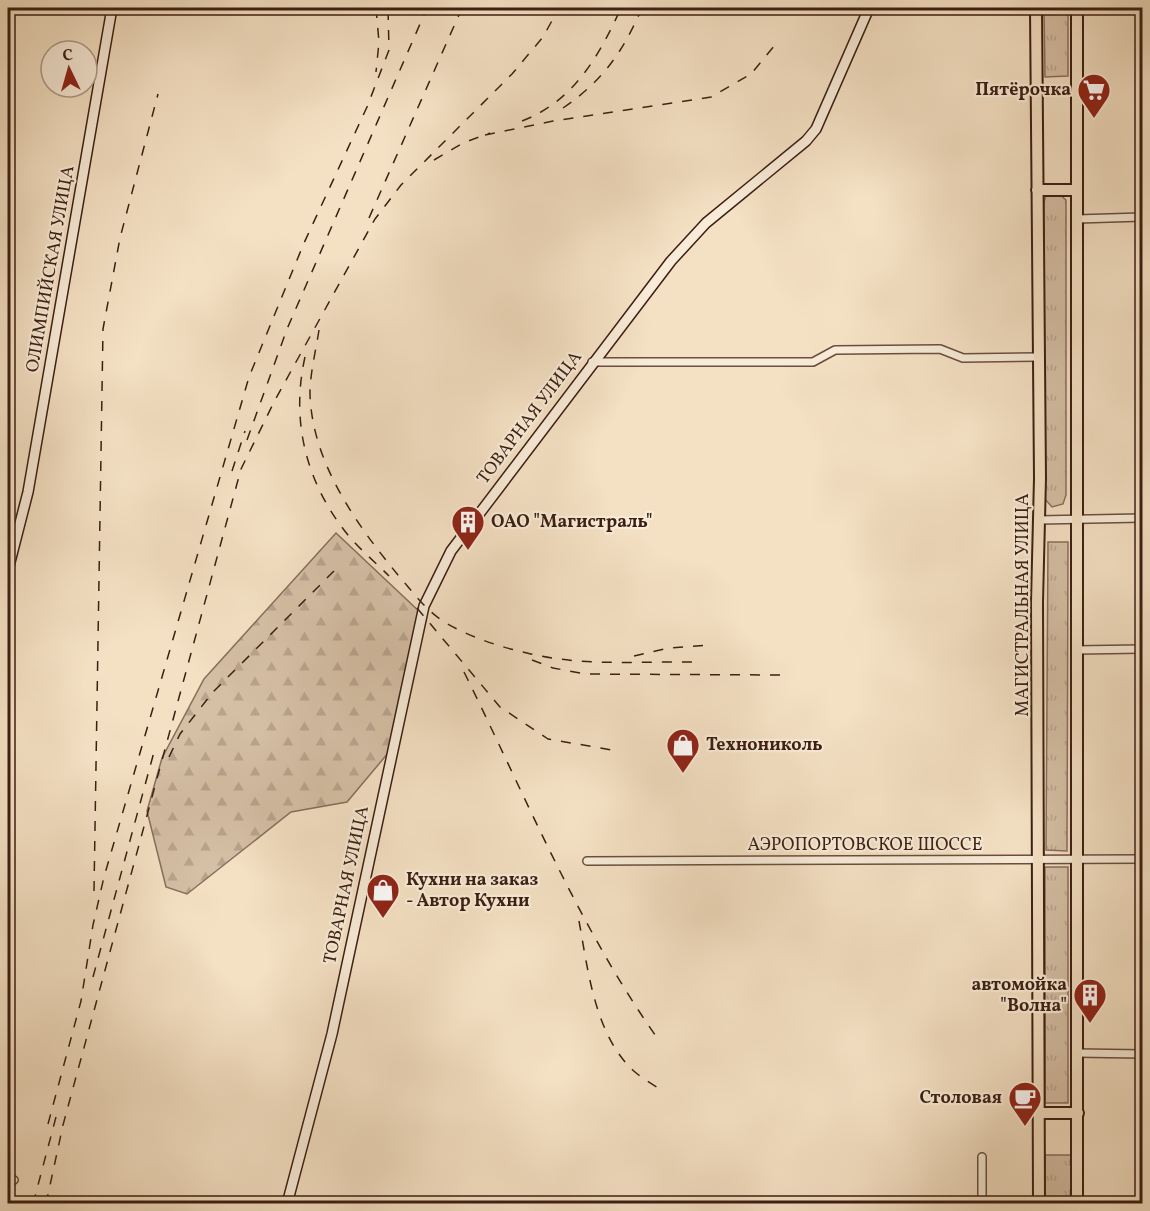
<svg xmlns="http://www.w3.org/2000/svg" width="1150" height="1211" font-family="Vollkorn,serif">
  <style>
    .grass { fill: url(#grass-tufts); stroke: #886e5c; stroke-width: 1.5 }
    .forest { fill: url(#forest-firs); stroke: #886e5c; stroke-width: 1.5 }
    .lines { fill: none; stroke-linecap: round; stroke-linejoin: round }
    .street-casing { stroke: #6a4e3e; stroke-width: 10 }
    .secondary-casing { stroke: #3c1e12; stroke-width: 12 }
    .primary-casing { stroke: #3c1e12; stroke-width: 14 }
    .street { stroke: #f8ebd8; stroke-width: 7 }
    .secondary { stroke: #f8ebd8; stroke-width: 9 }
    .primary { stroke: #f4e0c3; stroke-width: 10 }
    .rail { stroke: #3c1e12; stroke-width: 1.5; stroke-dasharray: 10 10; stroke-linecap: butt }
    .labels { text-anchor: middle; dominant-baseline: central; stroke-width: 4.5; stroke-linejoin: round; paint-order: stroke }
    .poi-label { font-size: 18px; font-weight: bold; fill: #3c1e12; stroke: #f8ebd8; text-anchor: end }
    .street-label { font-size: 18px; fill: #3c1e12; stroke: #f8ebd8 }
  </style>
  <defs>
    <pattern id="grass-tufts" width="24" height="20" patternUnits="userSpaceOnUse" patternTransform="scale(1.5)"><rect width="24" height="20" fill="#d5bfa5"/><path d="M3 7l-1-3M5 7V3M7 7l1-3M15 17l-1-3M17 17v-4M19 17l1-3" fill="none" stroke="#b8a48d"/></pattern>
    <pattern id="forest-firs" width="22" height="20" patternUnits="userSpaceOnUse" patternTransform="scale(1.5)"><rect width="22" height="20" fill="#d5bfa5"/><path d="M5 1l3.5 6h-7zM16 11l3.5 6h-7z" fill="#b8a48d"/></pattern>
  </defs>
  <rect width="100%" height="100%" fill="#f4e0c3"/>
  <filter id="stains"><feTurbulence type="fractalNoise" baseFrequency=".00333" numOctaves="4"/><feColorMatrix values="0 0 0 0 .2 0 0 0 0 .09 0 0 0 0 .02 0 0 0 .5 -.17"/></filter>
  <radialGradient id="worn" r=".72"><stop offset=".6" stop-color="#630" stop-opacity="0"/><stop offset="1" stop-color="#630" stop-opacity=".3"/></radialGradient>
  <path class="grass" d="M 1044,8 L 1068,8 L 1068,76 L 1045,77 Z
    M 1058,193 L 1066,200 L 1066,495 L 1063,504 L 1052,507 L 1044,498 L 1044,202 L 1046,195 Z
    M 1048,542 L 1068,542 L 1067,851 L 1046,850 Z
    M 1045,867 L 1068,867 L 1068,1103 L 1045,1103 Z
    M 1045,1155 L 1072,1155 L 1072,1203 L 1044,1204 Z"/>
  <path class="forest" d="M 336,533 L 422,614 L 394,746 L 347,802 L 291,812 L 187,894 L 166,887 L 147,811 L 162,758 L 204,679 Z"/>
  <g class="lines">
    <defs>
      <path id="street" d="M 1077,219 L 1142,217
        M 592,362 L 813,362 L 835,350 L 940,349 L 963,358 L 1038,357
        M 1039,520 L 1142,518
        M 1076,650 L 1142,649
        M 587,861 L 1142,859
        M 1077,1053 L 1142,1054
        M 8,1178 L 14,1180
        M 982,1204 L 982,1157"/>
      <path id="secondary" d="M 8,570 L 28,492 L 112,8
        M 287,1204 L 332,1034 L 424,606 L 451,551 L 671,261 L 706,223 L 806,141 L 816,129 L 869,8"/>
      <path id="primary" d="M 1036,8 L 1040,478 L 1037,602 L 1039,1204
        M 1077,8 L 1077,1204
        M 1037,190 L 1077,190
        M 1040,1113 L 1078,1113"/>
    </defs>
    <use href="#street" class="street-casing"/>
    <use href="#secondary" class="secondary-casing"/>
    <use href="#primary" class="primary-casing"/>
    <use href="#street" class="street"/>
    <use href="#secondary" class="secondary"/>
    <use href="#primary" class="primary"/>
    <path class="rail" d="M 376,8 L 379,42 L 376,72
      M 563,108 C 604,80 623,51 642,8
      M 522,121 C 574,101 599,56 621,8
      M 485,135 L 553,121 L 711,97 L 751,74 L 775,45
      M 434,160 L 463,143 L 490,133
      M 369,218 L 462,8
      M 319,330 C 316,350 310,373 310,394 C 312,462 356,524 398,575 C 413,592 426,611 446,623 C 470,637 500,647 527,653 C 582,667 643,661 700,662
      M 305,357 C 291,419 305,479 344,530 C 357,547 374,561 389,576
      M 247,440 L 287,329 L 427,8
      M 232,471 L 245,431
      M 417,608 L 500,707 L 548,739 L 612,750
      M 634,656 L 669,648 L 711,645
      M 532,660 L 553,668 L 585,674 L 782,675
      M 464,672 C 526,797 579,928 660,1042
      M 169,757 L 180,734 L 213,692 L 337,568
      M 94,891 L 103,329 L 120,238 L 158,94
      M 579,921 C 588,970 595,1037 635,1072 C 643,1079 654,1085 663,1091
      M 93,977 L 154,752
      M 48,1124 L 81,1001 L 93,925 L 104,877 L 249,377 L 304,243 L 367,107 L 389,50 L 388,8
      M 33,1204 L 56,1117
      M 46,1204 L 63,1125 L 241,469 L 275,400 L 375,219 L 401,185 L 512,74 L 543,37 L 559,8"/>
  </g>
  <defs>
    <symbol id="supermarket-pin" viewBox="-11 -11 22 30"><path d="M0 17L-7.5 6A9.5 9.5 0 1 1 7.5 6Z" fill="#8f2418" stroke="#f8ebd8"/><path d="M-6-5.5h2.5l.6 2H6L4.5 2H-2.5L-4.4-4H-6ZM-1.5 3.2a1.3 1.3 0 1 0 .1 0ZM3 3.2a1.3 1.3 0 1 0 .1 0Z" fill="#fff"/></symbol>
    <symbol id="building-pin" viewBox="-11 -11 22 30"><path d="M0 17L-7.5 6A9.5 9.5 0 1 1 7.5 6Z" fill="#8f2418" stroke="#f8ebd8"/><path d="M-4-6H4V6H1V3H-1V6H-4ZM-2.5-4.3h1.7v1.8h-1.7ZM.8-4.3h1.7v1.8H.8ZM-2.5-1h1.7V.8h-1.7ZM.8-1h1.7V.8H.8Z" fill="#fff"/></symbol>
    <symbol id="shop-pin" viewBox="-11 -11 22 30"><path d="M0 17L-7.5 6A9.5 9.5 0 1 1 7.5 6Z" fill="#8f2418" stroke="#f8ebd8"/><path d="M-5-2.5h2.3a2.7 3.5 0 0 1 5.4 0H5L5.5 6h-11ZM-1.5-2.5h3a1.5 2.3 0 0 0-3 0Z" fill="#fff"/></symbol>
    <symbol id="cafe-pin" viewBox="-11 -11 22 30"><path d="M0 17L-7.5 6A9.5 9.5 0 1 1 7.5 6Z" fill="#8f2418" stroke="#f8ebd8"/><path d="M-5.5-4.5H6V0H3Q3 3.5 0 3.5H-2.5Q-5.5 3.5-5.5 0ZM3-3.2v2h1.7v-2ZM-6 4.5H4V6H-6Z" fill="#fff"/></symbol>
  </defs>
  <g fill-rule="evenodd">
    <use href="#supermarket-pin" x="1075" y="71" width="38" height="52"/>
    <use href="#building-pin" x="449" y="503" width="38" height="52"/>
    <use href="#shop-pin" x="664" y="726" width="38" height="52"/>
    <use href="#shop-pin" x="364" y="871" width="38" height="52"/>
    <use href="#building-pin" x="1071" y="976" width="38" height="52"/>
    <use href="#cafe-pin" x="1006" y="1079" width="38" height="52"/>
  </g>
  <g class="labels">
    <g class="poi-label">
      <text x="1071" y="90">Пятёрочка</text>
      <text x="491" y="522" text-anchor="start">ОАО "Магистраль"</text>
      <text x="706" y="745" text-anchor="start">Технониколь</text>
      <text x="406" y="880" text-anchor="start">Кухни на заказ<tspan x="406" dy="21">- Автор Кухни</tspan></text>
      <text x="1067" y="985">автомойка<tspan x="1067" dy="21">"Волна"</tspan></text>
      <text x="1002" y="1098">Столовая</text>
    </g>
    <g class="street-label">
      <text transform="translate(51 269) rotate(-80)">ОЛИМПИЙСКАЯ УЛИЦА</text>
      <text transform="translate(530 418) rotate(-53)">ТОВАРНАЯ УЛИЦА</text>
      <text transform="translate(1023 605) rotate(-90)">МАГИСТРАЛЬНАЯ УЛИЦА</text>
      <text x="865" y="845">АЭРОПОРТОВСКОЕ ШОССЕ</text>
      <text transform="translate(347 885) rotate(-78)">ТОВАРНАЯ УЛИЦА</text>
    </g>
  </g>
  <rect width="1150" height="1211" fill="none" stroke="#f4e0c3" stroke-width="30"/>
  <rect x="9" y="9" width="1132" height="1193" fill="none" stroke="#3c1e12" stroke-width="3"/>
  <rect x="15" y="15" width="1120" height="1181" fill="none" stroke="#3c1e12" stroke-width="1.5"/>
  <g transform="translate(69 69) rotate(355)"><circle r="28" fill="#f8ebd8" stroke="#ad9989" stroke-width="1.5"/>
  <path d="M0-4.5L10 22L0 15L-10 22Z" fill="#8f2418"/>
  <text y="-9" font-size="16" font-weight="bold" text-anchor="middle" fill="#3c1e12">С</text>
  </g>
  <rect width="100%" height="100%" filter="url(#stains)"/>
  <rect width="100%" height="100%" fill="url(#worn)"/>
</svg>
